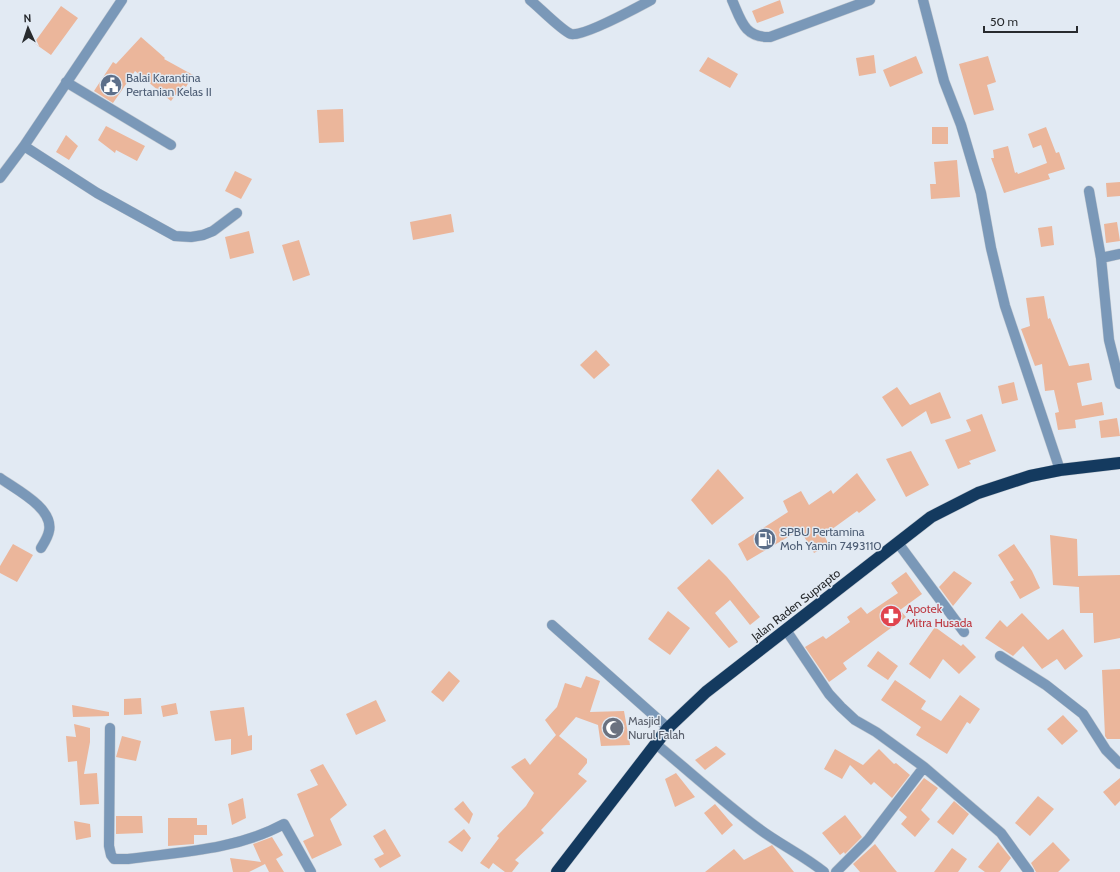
<svg xmlns="http://www.w3.org/2000/svg" width="1120" height="872" font-family="Cabin,sans-serif">
<style>
.building{fill:#ebb69b}
.lines{fill:none;stroke-linecap:round;stroke-linejoin:round}
.minor-casing{stroke:#c1c8d0;stroke-width:11}
.highway-casing{stroke:#c1c8d0;stroke-width:13}
.minor{stroke:#7a98b8;stroke-width:10}
.highway{stroke:#143a5f;stroke-width:12}
.labels{text-anchor:middle;stroke-width:3;stroke-linejoin:round;paint-order:stroke}
.service-label{font-size:12px;fill:#4e5e75;stroke:#e2eaf3;text-anchor:start}
.street-label{font-size:12px;fill:#282b2e;stroke:#e2eaf3}
.health-label{font-size:12px;fill:#be3a42;stroke:#e2eaf3;text-anchor:start}
.worship-label{font-size:12px;fill:#5b616d;stroke:#e2eaf3;text-anchor:start}
</style>
<rect width="100%" height="100%" fill="#e2eaf3"/>
<!-- building -->
<path class="building" d="M780,0l4,13 -27,10 -5,-12z
M61,6l17,12 -27,37 -17,-12z
M141,37l24,21 -1,1 29,16 -7,12 -3,-2 -12,16 -36,-30 -22,32 -19,-12 19,-29 3,2z
M874,55l2,18 -17,3 -3,-18z
M916,56l7,17 -33,14 -7,-17z
M988,56l8,26 -9,3 7,25 -20,5 -15,-51z
M708,57l30,17 -8,14 -31,-17z
M343,109l1,33 -25,1 -2,-33z
M106,126l39,20 -8,15 -21,-11 -1,3 -17,-13z
M932,127h16v17h-16z
M1046,127l10,26 3,-1 6,17 -17,5 2,5 -46,14 -13,-35h3l-1,-8 15,-4 7,27 2,-1 1,2 29,-11 -6,-18 -8,3 -5,-14z
M66,135l12,11 -9,14 -13,-8z
M957,160l3,37 -29,2 -1,-15h6l-2,-22z
M235,171l17,8 -11,20 -16,-8z
M1120,182v14l-13,1 -1,-14z
M451,214l3,18 -41,8 -3,-18z
M1117,222l3,19 -14,2 -2,-19z
M1052,226l2,19 -13,2 -3,-19z
M249,231l5,22 -24,6 -5,-22z
M299,240l11,35 -17,6 -11,-36z
M1044,296l4,23 2,-1 19,48 20,-3 3,17 -15,3 5,23 20,-4 2,13 -29,5 1,8 -18,2 -3,-17 4,-1 -5,-22 -9,1 -3,-27 -7,2 -14,-37 9,-3 -4,-28z
M596,350l14,15 -16,14 -14,-14z
M1014,382l4,18 -16,4 -4,-18z
M897,387l13,18 30,-13 11,26 -20,6 -5,-13 -24,16 -20,-30z
M982,414l14,37 -27,10 2,3 -13,5 -13,-29 26,-9 -5,-11z
M1117,418l3,18 -19,2 -2,-17z
M911,451l18,34 -23,12 -20,-38z
M718,469l26,29 -32,27 -21,-25z
M857,473l19,27 -17,13 -2,-2 -33,24 5,10 -15,8 -14,-23 -53,31 -9,-17 50,-32 -5,-11 18,-10 8,14 22,-15 2,4z
M1050,535l27,4 1,37 42,-1v63l-26,5 -1,-30h-13l-1,-26 -26,-2z
M13,544l20,11 -16,27 -17,-9v-7z
M1014,544l18,27 8,17 -20,11 -10,-17 4,-2 -16,-25z
M709,559l18,18 33,40 -10,8 -20,-25 -15,13 23,29 -9,6 -52,-60z
M954,571l18,12 -19,23 -14,-19z
M906,572l16,22 -22,16 6,7 -63,46 4,6 -18,13 -24,-35 18,-11 3,3 24,-17 -3,-5 14,-10 6,7 31,-21 -7,-10z
M668,611l22,17 -20,27 -22,-16z
M1022,613l26,27 15,-11 20,27 -18,14 -8,-11 -15,10 -19,-23 -10,10 -28,-18 15,-18 7,7z
M935,627l26,19 2,-2 13,13 -17,17 -16,-15 -13,20 -21,-15z
M878,651l20,15 -10,14 -21,-14z
M1120,669v70h-13l-2,-3 -3,-66z
M449,671l11,10 -17,21 -12,-10z
M586,676l14,5 -10,31 34,-1 6,34 -29,1 -3,-21 -22,-8 -17,19 28,23v4l-9,11 9,7 -46,49 3,3 -29,27 4,3 -7,9h-7l-12,-9 -4,6 -9,-6 19,-25 -2,-2 29,-30 8,-13 -23,-26 14,-9 5,7 26,-30 -11,-15 12,-13 8,-24 16,5z
M895,680l31,21 -5,8 20,12 19,-26 20,14 -10,15 -3,-2 -20,32 -31,-19 5,-8 -40,-27z
M141,698l1,16 -18,1v-16z
M376,700l10,21 -30,14 -10,-21z
M176,703l2,11 -15,3 -2,-11z
M72,705l37,7v4l-36,1z
M244,707l4,29 4,-1v15l-21,5v-16l-16,2 -5,-30z
M1063,715l15,16 -16,14 -15,-16z
M74,724l16,4v14l-6,32 13,-1 2,31 -19,1 -3,-44 -9,1 -2,-26 10,1z
M122,736l19,5 -5,20 -20,-4z
M716,746l10,8 -21,16 -10,-10z
M835,749l28,16 16,-16 15,15 2,-1 14,12 -18,23 -18,-16 -3,3 -21,-20 -8,14 -18,-10z
M323,764l24,41 -17,14 12,26 -30,14 -9,-18 11,-5 -17,-42 21,-9 -8,-15z
M676,773l19,24 -20,10 -10,-28z
M924,778l14,10 -17,22 9,9 -15,18 -14,-13 6,-7 -8,-7z
M1120,778v23l-5,5 -12,-14z
M1038,796l16,13 -24,27 -15,-13z
M243,798l3,20 -14,7 -4,-21z
M463,801l10,13 -4,10 -15,-15z
M954,801l15,13 -16,21 -16,-13z
M715,804l18,21 -11,10 -18,-22z
M845,815l17,22 -17,17 -1,-2 -4,3 -18,-22z
M116,816h26l1,17 -27,1z
M168,818h29v7h10v10h-13v9l-26,2z
M74,821l16,3 1,13 -15,3z
M385,829l16,27 -21,12 -6,-9 10,-5 -11,-18z
M464,829l7,9 -9,14 -14,-10z
M272,837l11,18 -7,4 8,13h-15l-4,-8 -16,8h-16l-3,-14 31,4 -8,-18z
M998,842l13,16 -11,14h-15l-7,-5z
M1053,842l17,18 -12,12h-22l-5,-9z
M875,844l17,22 5,6h-37l-7,-8z
M772,845l22,27h-89l29,-23 10,11z
M952,848l15,11 -9,13h-24z"/>
<g class="lines">
<!-- minor casing -->
<g class="minor-casing">
<path id="minor" d="M530,0c9,7 32,31 41,34 12,3 67,-27 80,-34
M732,0c9,20 12,38 38,37l100,-37
M923,0l21,81 17,44 20,68 10,55 14,58 55,164
M66,82l105,63
M24,146l73,47 78,43 16,1 12,-2 10,-4 24,-18
M0,178l24,-32 98,-146
M1089,191l12,67 8,82 11,44
M1101,258l19,-4
M0,478c15,11 54,30 49,53 -1,6 -5,12 -8,17
M898,543l66,89
M552,625l116,103
M786,630l43,64 12,13 14,13 21,12 48,35
M1000,656l46,29 37,29 23,36 14,14
M110,728l-1,118 2,9 3,4h14c53,-7 108,-9 156,-35l27,48
M656,744c34,28 67,58 102,84 21,16 45,27 66,44
M836,872l32,-32 56,-73 77,66 28,39"/>
</g>
<!-- highway casing -->
<g class="highway-casing">
<path id="highway" d="M557,872l111,-144 38,-36 225,-175 47,-24 52,-17 30,-6 60,-7"/>
</g>
<!-- minor -->
<use href="#minor" class="minor"/>
<!-- highway -->
<use href="#highway" class="highway"/>
</g>
<!-- icons -->
<defs>
<g id="civic-disc" transform="scale(1.15)"><circle r="9.5" fill="#5c6f8a" stroke="#e2eaf3"/><path d="M-.6-6.5H3V-4.5H.6V-3L4-1V1h2V6H-6V1h2V-1L-.6-3ZM-1.2 2.5V6h2.4V2.5Z" fill="#fff"/></g>
<g id="fuel-disc" transform="scale(1.15)"><circle r="9.5" fill="#5c6f8a" stroke="#e2eaf3"/><path d="M-5.5-6h7V0h2V4h1.3V-2.5L3-4.5l.8-.8L6-3V5H2.5V1h-1V6h-7ZM-4.2-4.7v3.2H.2V-4.7Z" fill="#fff"/></g>
<g id="pharmacy-disc" transform="scale(1.15)"><circle r="9.5" fill="#e0444e" stroke="#e2eaf3"/><path d="M-2-6h4v4h4v4h-4v4h-4v-4h-4v-4h4Z" fill="#fff"/></g>
<g id="mosque-disc" transform="scale(1.15)"><circle r="9.5" fill="#6b7280" stroke="#e2eaf3"/><path d="M3.5-4.9A6 6 0 1 0 3.5 4.9A5 5 0 1 1 3.5-4.9Z" fill="#fff"/></g>
</defs>
<g fill-rule="evenodd">
<use href="#civic-disc" x="111" y="85"/>
<use href="#fuel-disc" x="765" y="539"/>
<use href="#pharmacy-disc" x="891" y="616"/>
<use href="#mosque-disc" x="613" y="728"/>
</g>
<g class="labels">
<!-- service labels -->
<g class="service-label">
<text x="126" y="82">Balai Karantina<tspan x="126" dy="14">Pertanian Kelas II</tspan></text>
<text x="780" y="536">SPBU Pertamina<tspan x="780" dy="14">Moh Yamin 7493110</tspan></text>
</g>
<!-- street labels -->
<g class="street-label">
<text transform="translate(796 605) rotate(-38)" y="4">Jalan Raden Suprapto</text>
</g>
<!-- health labels -->
<g class="health-label">
<text x="906" y="613">Apotek<tspan x="906" dy="14">Mitra Husada</tspan></text>
</g>
<!-- worship labels -->
<g class="worship-label">
<text x="628" y="725">Masjid<tspan x="628" dy="14">Nurul Falah</tspan></text>
</g>
</g>
<!-- north arrow -->
<g transform="translate(28 28) rotate(357)" stroke="#e2eaf3" stroke-width="3" paint-order="stroke">
<path d="M0-3L7 15L0 10L-7 15Z" fill="#282b2e"/>
<text y="-6" font-size="11" font-weight="bold" text-anchor="middle" fill="#282b2e">N</text>
</g>
<!-- scale -->
<path d="M984 26v6h93v-6" fill="none" stroke="#282b2e" stroke-width="2"/>
<text x="990" y="26" font-size="12" fill="#282b2e" stroke="#e2eaf3" stroke-width="3" paint-order="stroke">50 m</text>
</svg>
